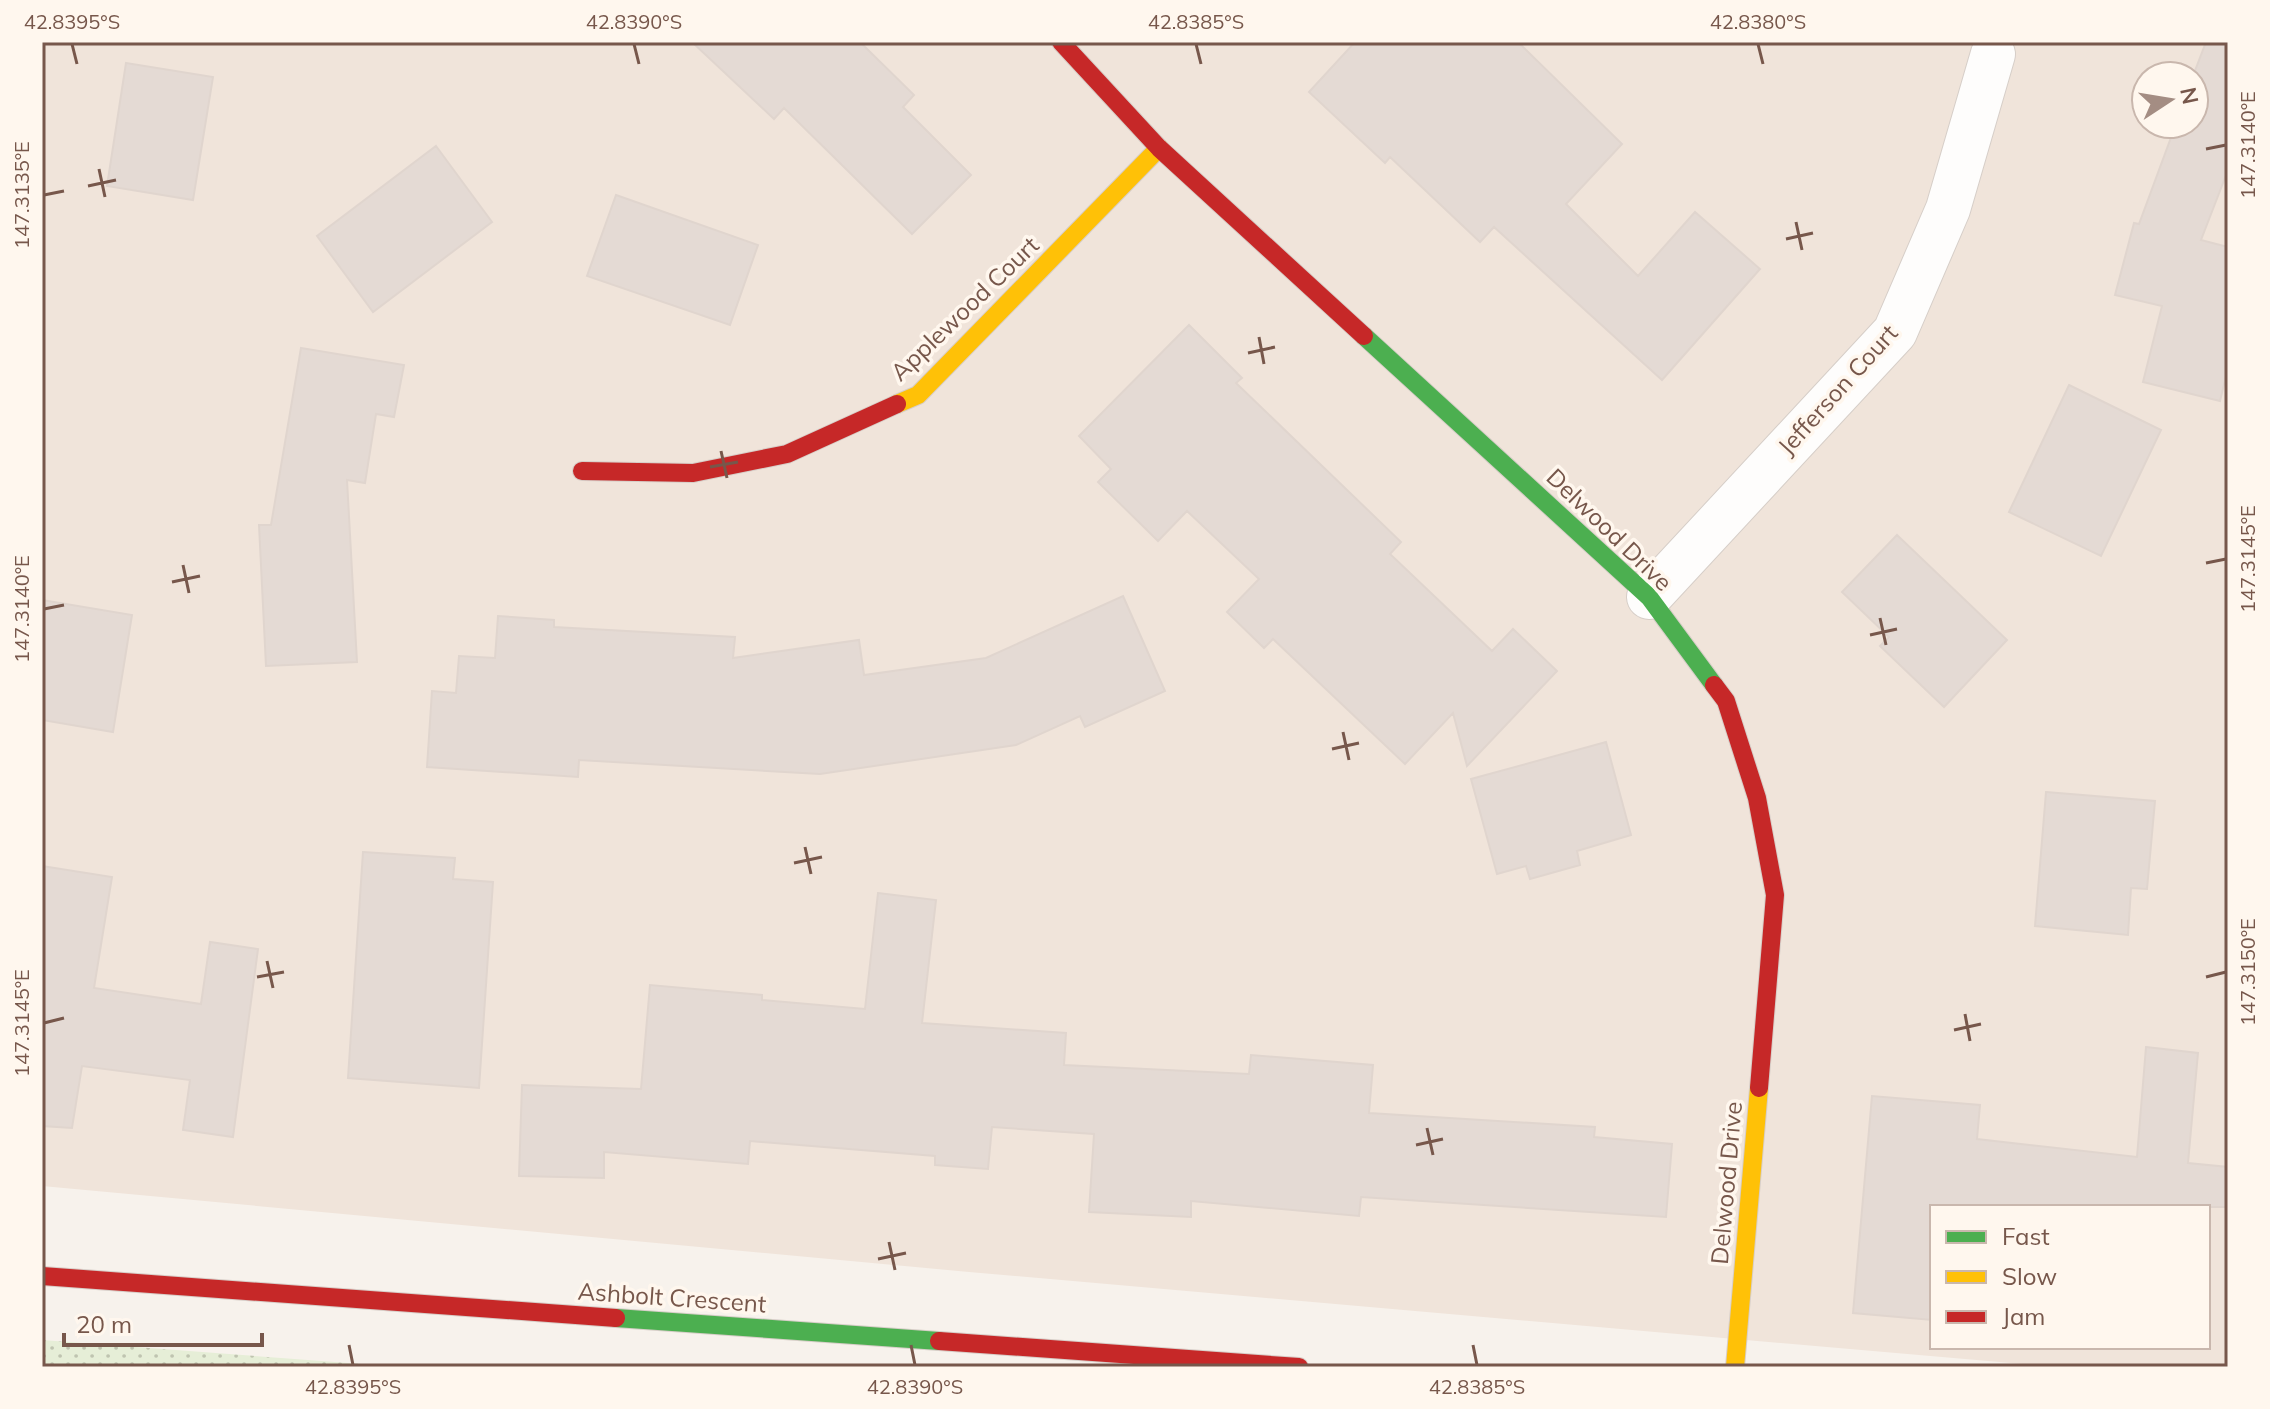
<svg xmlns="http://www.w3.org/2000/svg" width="2270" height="1409" font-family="Mulish,sans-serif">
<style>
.residential{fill:#f0e4da;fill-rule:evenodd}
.grass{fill:url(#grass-dots)}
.building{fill:#e4dad4;stroke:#e0d5ce;stroke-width:2}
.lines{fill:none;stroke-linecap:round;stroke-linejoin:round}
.street-casing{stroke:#d6cec8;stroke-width:46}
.fast-casing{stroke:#d7cec8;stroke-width:20}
.slow-casing{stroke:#d7cec8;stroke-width:20}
.jam-casing{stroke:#d7cec8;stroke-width:20}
.street{stroke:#fefdfc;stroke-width:44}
.fast{stroke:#4caf50;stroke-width:18}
.slow{stroke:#ffc107;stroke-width:18}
.jam{stroke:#c62828;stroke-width:18}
.ticks{fill:none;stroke:#77574b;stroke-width:3}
.labels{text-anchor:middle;stroke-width:7;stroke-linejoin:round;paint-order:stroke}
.street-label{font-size:24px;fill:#77574b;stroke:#fff7ee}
.neatline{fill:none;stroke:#77574b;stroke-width:3}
.ticks-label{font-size:20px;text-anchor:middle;fill:#77574b}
</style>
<defs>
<pattern id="grass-dots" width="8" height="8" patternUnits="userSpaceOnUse" patternTransform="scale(2)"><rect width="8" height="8" fill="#e6eed7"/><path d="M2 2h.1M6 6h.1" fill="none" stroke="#bfc4b0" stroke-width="1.8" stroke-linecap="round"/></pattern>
</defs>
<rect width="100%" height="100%" fill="#f7f2ec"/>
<!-- residential -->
<path class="residential" d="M42,42h2186v1325h-172l-1087,-95 -927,-86zM2146,76h48v48h-48zM1932,1207h276v140h-276z"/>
<!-- grass -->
<path class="grass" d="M42,1340l360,27h-360z"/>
<!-- building -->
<path class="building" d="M692,42h168l54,53 -11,12 68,68 -59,59 -128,-126 -10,11z
M1355,42h163l104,102 -56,60 72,72 57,-64 65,57 -98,111 -168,-153 -14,15 -90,-85 -5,6 -76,-71z
M2206,42h22v128l-27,70 27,7v121l-8,33 -77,-19 19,-76 -47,-11 19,-72 5,1 37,-100h18l-1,-48z
M126,63l87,14 -20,123 -86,-14z
M436,146l56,76 -119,90 -56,-76z
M616,195l142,50 -28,80 -143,-49z
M1189,325l53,53 -6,5 165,159 -11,12 102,97 21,-22 44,42 -90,95 -14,-53 -48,51 -132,-125 -9,9 -37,-36 32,-33 -72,-68 -29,30 -60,-59 13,-13 -32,-33z
M301,348l103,17 -10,52 -18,-3 -11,69 -18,-3 10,182 -91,4 -7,-141h12z
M2069,385l92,45 -60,126 -92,-44z
M1897,535l110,105 -63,67 -64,-61 9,-9 -47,-45z
M1123,596l42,95 -80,36 -5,-11 -64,29 -196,29 -241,-14 -1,17 -151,-10 5,-76 24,2 3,-37 36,2 3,-42 56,4v7l181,10 -2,21 126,-18 5,35 122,-17z
M42,600l90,15 -19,117 -71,-12z
M1606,742l25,93 -54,16 3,14 -50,14 -4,-13 -29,8 -26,-95z
M2046,792l109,9 -8,88 -16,-1 -3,47 -93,-9z
M363,852l92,6 -2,21 40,3 -14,206 -131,-10z
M42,866l70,11 -18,111 107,16 9,-62 48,7 -25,188 -50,-7 7,-50 -108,-14 -10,62 -30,-2z
M878,893l58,7 -14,123 144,10 -2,32 185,9 2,-19 122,10 -4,48 226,14 -1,10 78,7 -6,73 -305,-20 -2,19 -168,-15v16l-102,-5 5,-78 -102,-7 -4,42 -53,-4v-9l-185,-15 -2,23 -144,-12v26l-85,-2 3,-91 119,4 9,-104 112,10v5l103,9z
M2146,1047l52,6 -10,110 40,4v40h-296v113l-79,-7 19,-217 108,9 -3,34 160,18z"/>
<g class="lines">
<!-- street casing -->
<g class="street-casing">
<path id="street" d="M1649,597l246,-265 53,-123 45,-155"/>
</g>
<!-- fast casing -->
<g class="fast-casing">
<path id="fast" d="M1364,336l285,261 65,88
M616,1318l323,23"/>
</g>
<!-- slow casing -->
<g class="slow-casing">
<path id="slow" d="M897,404l21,-9 241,-247
M1735,1367l24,-279"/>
</g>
<!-- jam casing -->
<g class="jam-casing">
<path id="jam" d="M1061,42l98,106 205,188
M582,471l111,2 94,-19 110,-50
M1714,685l12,16 31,97 18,97 -16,193
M42,1276l574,42
M939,1341l360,26"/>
</g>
<!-- street -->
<use href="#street" class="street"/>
<!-- fast -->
<use href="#fast" class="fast"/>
<!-- slow -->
<use href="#slow" class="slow"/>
<!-- jam -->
<use href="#jam" class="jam"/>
</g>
<!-- ticks -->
<path class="ticks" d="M72,44l5,20M634,44l5,20M1196,44l5,20M1758,44l5,20M2206,149l20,-4M99,169l6,28M88,186l28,-6M44,195l20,-4M1796,222l6,28M1786,239l27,-6M1259,337l5,27M1248,353l27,-6M721,451l6,27M710,467l28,-5M2206,563l20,-4M183,565l6,28M172,582l28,-6M44,609l20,-4M1880,618l6,27M1870,635l27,-6M1343,732l6,28M1332,749l27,-6M805,847l6,27M794,863l28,-6M267,961l6,27M257,977l27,-5M2206,977l20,-5M1965,1014l5,27M44,1023l20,-5M1954,1030l27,-6M1427,1128l6,27M1416,1145l27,-6M889,1242l6,28M878,1259l28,-6M349,1345l4,20M911,1345l4,20M1473,1345l4,20"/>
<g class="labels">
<!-- street labels -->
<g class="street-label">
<text transform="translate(965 309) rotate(-44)" y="8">Applewood Court</text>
<text transform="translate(1838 390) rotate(-48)" y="8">Jefferson Court</text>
<text transform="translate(1609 530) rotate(44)" y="8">Delwood Drive</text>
<text transform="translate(1727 1183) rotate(-85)" y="8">Delwood Drive</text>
<text transform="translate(672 1298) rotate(4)" y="8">Ashbolt Crescent</text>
</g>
</g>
<!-- border -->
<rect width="2270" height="1409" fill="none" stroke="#fff7ee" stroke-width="88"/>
<!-- legend -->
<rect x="1930" y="1205" width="280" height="144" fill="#fff7ee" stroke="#c9b7ad" stroke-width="2"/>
<rect x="1946" y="1231" width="40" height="12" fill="#4caf50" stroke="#c9b7ad" stroke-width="2"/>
<text x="2002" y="1245" font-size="24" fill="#77574b">Fast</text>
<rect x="1946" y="1271" width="40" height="12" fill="#ffc107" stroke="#c9b7ad" stroke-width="2"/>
<text x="2002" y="1285" font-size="24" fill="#77574b">Slow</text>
<rect x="1946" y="1311" width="40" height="12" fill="#c62828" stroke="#c9b7ad" stroke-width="2"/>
<text x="2002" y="1325" font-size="24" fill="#77574b">Jam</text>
<!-- north arrow -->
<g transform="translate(2170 100) rotate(78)"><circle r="38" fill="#fff7ee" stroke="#c9b7ad" stroke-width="2"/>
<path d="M0-6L14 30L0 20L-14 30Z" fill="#a48d83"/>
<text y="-12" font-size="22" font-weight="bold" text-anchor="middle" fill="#77574b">N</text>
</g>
<!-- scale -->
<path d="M64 1333v12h198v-12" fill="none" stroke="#77574b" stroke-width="4"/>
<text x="76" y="1333" font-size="24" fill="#77574b" stroke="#fff7ee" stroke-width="6" paint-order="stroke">20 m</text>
<rect x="44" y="44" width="2182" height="1321" class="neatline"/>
<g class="ticks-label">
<text x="72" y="29">42.8395°S</text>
<text x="634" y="29">42.8390°S</text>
<text x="1196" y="29">42.8385°S</text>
<text x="1758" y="29">42.8380°S</text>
<text transform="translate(2248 145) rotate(-90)" y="7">147.3140°E</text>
<text transform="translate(22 195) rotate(-90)" y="7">147.3135°E</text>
<text transform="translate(2248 559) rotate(-90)" y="7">147.3145°E</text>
<text transform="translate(22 609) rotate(-90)" y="7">147.3140°E</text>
<text transform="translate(2248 972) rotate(-90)" y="7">147.3150°E</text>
<text transform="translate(22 1023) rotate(-90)" y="7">147.3145°E</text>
<text x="353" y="1394">42.8395°S</text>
<text x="915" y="1394">42.8390°S</text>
<text x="1477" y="1394">42.8385°S</text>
</g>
</svg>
